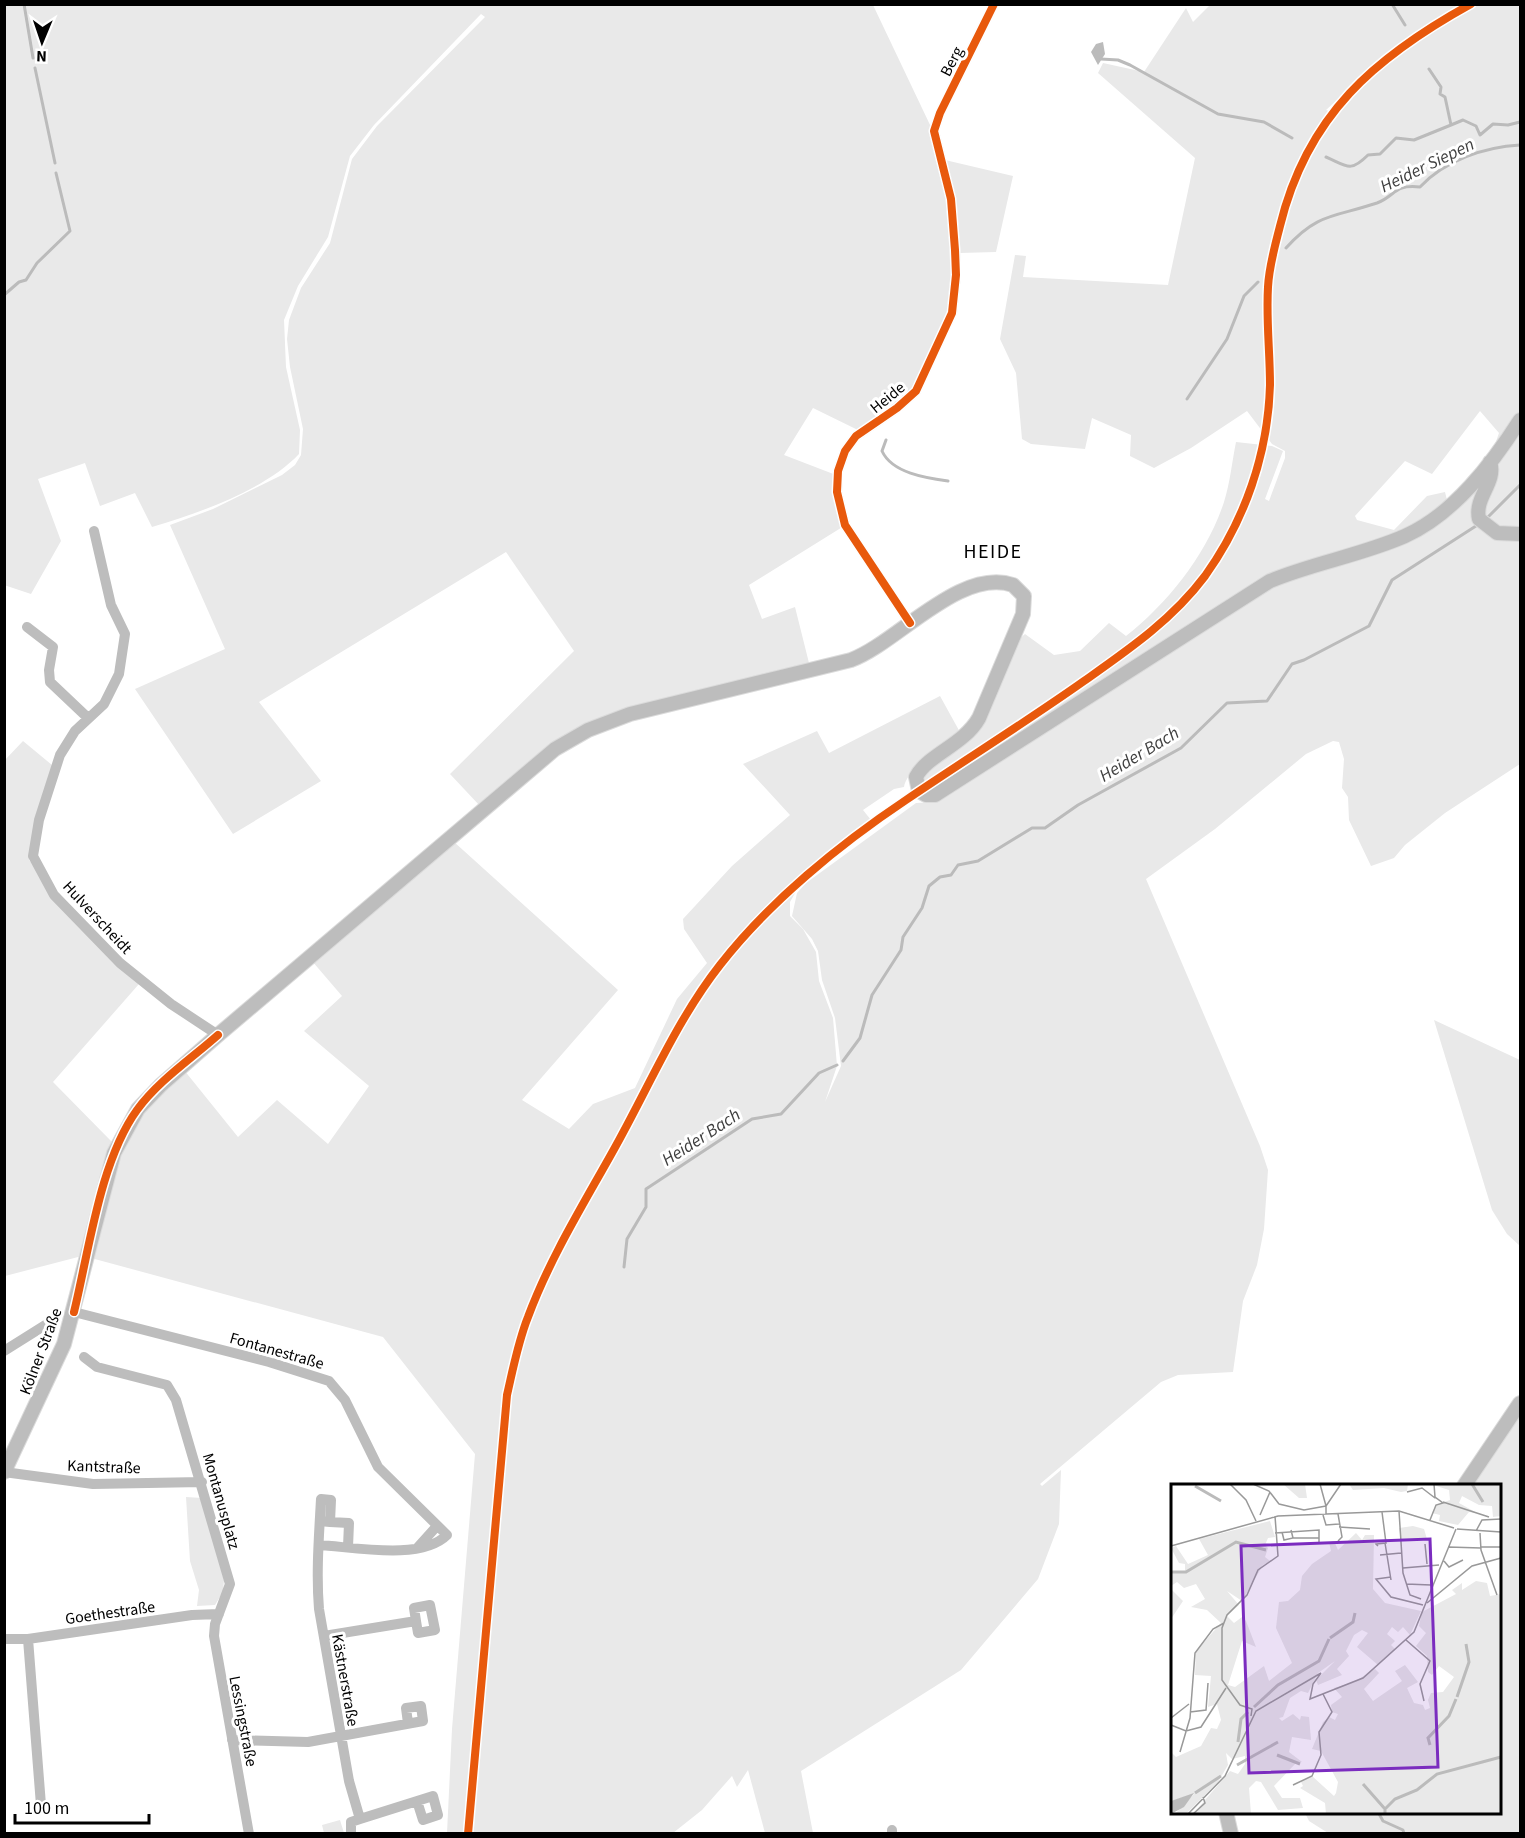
<svg xmlns="http://www.w3.org/2000/svg" width="1525" height="1838" font-family="'Source Sans 3',sans-serif">
<style>
.green{fill:#e9e9e9;fill-rule:evenodd}
.water{fill:#bbb}
.lines{fill:none;stroke-linecap:round;stroke-linejoin:round}
.stream{stroke:#bbb;stroke-width:3}
.major-casing{stroke:#dbdbdb;stroke-width:16}
.minor{stroke:#bdbdbd;stroke-width:10}
.major{stroke:#bdbdbd;stroke-width:14}
.cycleway-casing{stroke:#fff;stroke-width:11}
.cycleway{stroke:#e8590c;stroke-width:8}
.labels{text-anchor:middle;stroke-width:6;stroke-linejoin:round;paint-order:stroke}
.street-label{font-size:16px;fill:#000;stroke:#fff}
.water-label{font-size:18px;font-style:italic;fill:#3f3f3f;stroke:#fff}
.quarter-label{font-size:20px;letter-spacing:1.5px;fill:#000;stroke:#fff}
.inset-river{fill:none;stroke:#bbb;stroke-width:3}
.inset-road{fill:none;stroke:#999;stroke-width:1.5}
.view{fill:#7b2cbf;fill-opacity:0.15;stroke:#7b2cbf;stroke-width:3}
.inset-edge{fill:none;stroke:#000;stroke-width:3}
</style>
<rect width="100%" height="100%" fill="#fff"/>
<!-- green -->
<path class="green" d="M4,5h869l58,122 18,72 3,102 -37,88 -55,42 -47,-23 -29,47 52,20 8,51 -95,59 13,34 33,-12 15,60 -191,47 -139,92 -30,-32 124,-123 -68,-99 -247,150 62,79 -88,53 -98,-145 90,-40 -55,-124 43,-16 69,-34 13,-10 6,-10 2,-26 -13,-62 -3,-28 2,-19 12,-32 29,-45 22,-84 25,-33 108,-109 -4,-3 -107,111 -24,31 -22,81 -30,49 -14,34 2,47 14,63 -1,24c-34,36 -100,59 -147,73l-17,-34 -35,13 -15,-43 -47,16 23,62 -30,53 -27,-9z
M1210,5h249l1,3 -22,13 1,2 26,-13 -2,-5h57v407l-29,44 8,-23 -19,-22 -48,63 -27,-13 -50,55 2,4 37,10 33,-34 18,-4 3,12 42,-42 -10,59 40,13v230l-75,49 -40,32 -11,13 -23,8 -22,-46 -1,-23 -6,-9 2,-29 -5,-17 -6,-1 -27,13 -91,75 -69,50 114,267 8,24 -4,59 -7,36 -14,36 -10,71 -55,3 -17,7 -121,102 2,2 19,-16 -2,54 -21,55 -77,91 -160,101 12,62h-48l-17,-63 -11,17 -5,-11 -30,34 -29,23h-226l5,-104 23,-275 -92,-117 -292,-79 28,-103 24,-43 41,-42 54,67 39,-37 51,44 41,-58 -65,-55 38,-35 -30,-35 141,-120 165,149 -96,110 47,29 24,-25 42,-16 42,-89 30,-36 -23,-34 -1,-10 49,-53 58,-51 -47,-51 74,-33 12,22 111,-57 21,38c-15,12 -55,35 -57,53l-10,2 -31,21 8,10c-56,43 -105,91 -153,143l3,3 78,-80 -9,16v14l13,13 13,23 3,29 14,37 4,48 -12,36 16,-36 -6,-48 -13,-38 -4,-29 -6,-12 -20,-23 5,-23 9,-10 110,-80 19,-1 24,-17 -33,3 -4,-6 6,-11 35,-28 53,-101 9,-8 29,21 26,-4 29,-28 17,13c42,-33 81,-82 98,-134 6,-19 8,-40 12,-60l36,4 11,5 -18,48 4,2 16,-43v-7l-13,-7 -25,-33 -56,37 -37,20 -24,-12 1,-21 -39,-17 -7,31 -54,-5 -9,-5 -6,-66 -16,-34 15,-84 11,1 -3,21 145,8 27,-127 -97,-85 5,-10 41,9 42,-64 7,14zM1381,60v5l-46,48 -9,-3z
M945,160l68,16 -17,76 -36,1z
M1520,429v104h-15l-25,-19 16,-45z
M23,741l29,24 -23,95 110,124 -86,98 59,60 -30,114 -77,20 -1,-515z
M1434,1020l86,40v186l-13,-12 -15,-24z
M1520,1407v426h-192l-19,-12 -4,-8 195,-1v-326l-33,-1z
M186,1497l16,1 22,82 -1,12 -8,13 -18,1 2,-16 -9,-29z
M340,1820l4,13h-20l-2,-8z"/>
<!-- water -->
<path class="water" d="M1103,42l2,12 -7,11 -7,-13 5,-8z"/>
<g class="lines">
<!-- stream -->
<path class="stream" d="M24,4l9,54
M1392,4l13,21
M1101,59l17,1 12,5 88,49 46,8 28,16
M35,68l20,95
M1429,69l12,18 -1,7 5,3 6,28 12,-5 13,6 4,9 13,-11 15,1 12,-3
M1326,157c21,9 24,16 42,-2l12,-1 16,-16 18,2 37,-15
M1286,248c32,-36 50,-31 91,-45 19,-7 16,-19 43,-16 25,-27 65,-40 100,-42
M4,295l15,-13 7,-2 11,-17 33,-32 -14,-58
M1187,399l40,-60 17,-43 14,-14
M886,440l-4,11c10,22 44,27 66,30
M1487,518l33,-33
M843,1061l17,-23 12,-43 29,-45 2,-13 19,-29 7,-22 11,-9 11,-2 7,-10 20,-4 54,-33h13l33,-23 103,-57 46,-45 40,-2 25,-37 12,-4 65,-34 23,-46 87,-56
M624,1267l3,-28 19,-32v-18l106,-70 29,-5 38,-41 18,-8
M1378,1812l5,9 20,9 1,4"/>
<!-- major casing -->
<g class="major-casing">
<path id="major" d="M1490,462c7,20 -16,35 -11,57l18,14 23,1
M4,1472l60,-128 50,-191 24,-44 23,-24 57,-50 337,-286 33,-19 42,-16 221,-54c46,-17 109,-93 162,-75l11,11 -1,18 -44,104c-15,27 -52,37 -63,59l3,14 7,4h9l335,-214c43,-18 92,-26 135,-45 49,-22 87,-72 115,-116
M1464,1486l56,-83
M1226,1812l5,22"/>
</g>
<!-- minor -->
<path class="minor" d="M94,531l17,74 14,29 -6,40 -15,30 -29,27 -15,24 -21,65 -6,36 21,39 66,68 51,41 47,31
M910,623l-65,-98 -8,-33 1,-21 7,-20 11,-15 41,-28 19,-17 36,-78 4,-38 -1,-25 -4,-51 -17,-68 6,-18 54,-109
M27,627l26,20 -4,23 1,12 38,36
M74,1312l195,50 60,19 16,19 33,67 69,68c-26,26 -93,12 -128,10
M4,1351l43,-27
M84,1357l13,10 70,18 9,15 54,184 -15,40 -1,12 35,198
M4,1472l89,12 109,-2
M320,1521l10,1 1,-22 -10,-1c-2,37 -5,74 -2,110l30,172 11,38
M330,1522l19,1 -1,24
M418,1547l19,-21
M324,1636l92,-15 2,12 17,-3 -5,-25 -16,3 2,13
M4,1639h24l164,-24 27,-1
M28,1639l13,166
M232,1740l76,2 115,-21 -2,-15 -15,2 2,15
M351,1834v-12l9,-3 73,-23 5,19 -15,5 -6,-19
M892,1834v-4"/>
<!-- major -->
<use href="#major" class="major"/>
<!-- cycleway casing -->
<g class="cycleway-casing">
<path id="cycleway" d="M910,623l-65,-98 -8,-33 1,-21 7,-20 11,-15 41,-28 19,-17 36,-78 4,-38 -1,-25 -4,-51 -17,-68 6,-18 54,-109
M74,1312c15,-61 26,-151 63,-202 21,-29 54,-51 81,-75
M468,1834l39,-439c6,-26 11,-53 21,-78 22,-59 55,-112 85,-166 35,-62 63,-130 107,-186 49,-63 120,-121 186,-165 59,-40 120,-78 178,-119 44,-31 88,-61 121,-105 40,-56 63,-122 65,-191 0,-33 -4,-65 -2,-98 1,-21 7,-41 12,-61 27,-111 95,-169 191,-222"/>
</g>
<!-- cycleway -->
<use href="#cycleway" class="cycleway"/>
</g>
<g class="labels">
<!-- street labels -->
<g class="street-label">
<text transform="translate(951 61) rotate(-63)" y="6">Berg</text>
<text transform="translate(887 397) rotate(-39)" y="6">Heide</text>
<text transform="translate(98 917) rotate(47)" y="6">Hulverscheidt</text>
<text transform="translate(277 1350) rotate(16)" y="6">Fontanestraße</text>
<text transform="translate(40 1351) rotate(-69)" y="6">Kölner Straße</text>
<text transform="translate(104 1466) rotate(2)" y="6">Kantstraße</text>
<text transform="translate(222 1501) rotate(74)" y="6">Montanusplatz</text>
<text transform="translate(110 1612) rotate(-8)" y="6">Goethestraße</text>
<text transform="translate(346 1680) rotate(80)" y="6">Kästnerstraße</text>
<text transform="translate(244 1721) rotate(79)" y="6">Lessingstraße</text>
</g>
<!-- water labels -->
<g class="water-label">
<text transform="translate(1427 165) rotate(-26)" y="6">Heider Siepen</text>
<text transform="translate(1139 754) rotate(-31)" y="6">Heider Bach</text>
<text transform="translate(701 1137) rotate(-33)" y="6">Heider Bach</text>
</g>
<!-- quarter labels -->
<g class="quarter-label">
<text x="993" y="558">HEIDE</text>
</g>
</g>
<!-- overview -->
<g transform="translate(1171 1484)">
<rect width="330" height="330" fill="#fff"/>
<path d="M112,0h22l2,14h-8zM178,0h59l-1,7 -6,1 -17,-4 -31,2zM259,0h71v32l-8,1 -1,-11 -13,-1 -17,-9 -3,7 18,10 -8,-1 -11,13 -19,-4 1,-6 -8,-2 4,-8 14,-5 -1,-10zM99,37l5,16 -7,1 -3,7 3,3 -3,9 5,4 -7,4 -21,36 -15,-10 12,14 -12,11 7,7 8,-6 4,4 10,26 -14,-6 -14,44 7,2 29,-21 5,15 23,-18 -16,-35 3,-26 9,-1 12,-11 2,-14 10,-12 19,-13 -2,-9 5,-1 4,9 18,-17 6,7 3,-5h9l-1,54 12,14 36,8 -11,24 -7,-8 -5,5 -6,-5 -5,7 8,7 -4,4 4,4 -17,16 -21,-18 11,-14 -6,-3 -8,5 -8,16 3,5 -12,13 5,6 -24,10 -2,-5 19,-19 -17,12 -10,20 -7,-2 -11,7 -7,19 -4,1 3,3 11,-7 7,6 1,-4 8,1 2,23 -19,-3 -3,15 13,10 -6,1 -22,23 8,12h18l3,10 -25,2 -17,-28 -5,-1 -7,7 2,26h-58l37,-43 8,3 7,-10v-8l-13,3 -6,-6 2,12 -10,17 -32,32h-11l19,-20 -23,7v-49l5,5 25,-11 10,-18 6,1 4,-9 -4,-16 -9,3 3,-31 -16,-1 1,-24 25,-28 -14,-13 -16,-3 14,-8 -9,-15 -12,4 -7,-6 -6,4v-14l14,-1v-7l-6,-1 -8,-15 5,-2 12,18 20,-9 -9,-16zM242,42l11,3 3,10 -26,1 -2,-12zM305,97l11,2 3,13 11,-2v220h-175l-1,-11 -25,-15 3,-2 -2,-4 11,-6 22,20 2,-3 2,-11 -17,-31 -9,-2 11,-27 6,-5 6,3 3,-6 -6,-2 -1,-7 11,-8 -8,-9 20,-6 21,-13 4,4 -15,16 9,12 29,-20 -7,-10 10,-6 13,17 -11,6 7,15 9,2 2,5 5,-2 -2,-8 3,-7 12,-1 11,-15 -15,-11 -7,9 -4,-3 -1,-16 -11,-10 10,-13 -7,-7 3,-14 34,-18 -4,-4 10,-7v7zM0,105l12,12 -12,18z" fill="#e9e9e9"/>
<path d="M23,309l-10,14 -13,7v-13z" fill="#bbb"/>
<path class="inset-river" d="M301,0l11,18M24,2l26,15M0,88h15l50,-30 30,8M159,154l23,-16 2,-9M286,213l12,-35 -3,-18M83,223l24,-22 41,-24 10,-22M67,258l3,-23 7,-7M259,261l-2,-7 21,-22 7,-17M106,271l23,9M66,281l41,-23M192,300l22,25M24,309l26,-17M214,330v-5l10,-10 22,-9 20,-16 64,-17"/>
<path class="inset-road" d="M59,0l16,16 10,21M82,0l16,7 10,13M149,0l6,22M236,8l15,-4 13,10M272,18l46,15M108,20l25,6 22,-4M228,27l4,62 7,22 11,4M155,30v-8l15,-22M167,30l4,23 -4,4M89,31l10,-23M152,31l3,10 13,-1M259,36l6,-15 7,-2 -8,-6 -1,-13M168,43l31,2M286,45l44,3M305,47l6,-11 19,-1M111,48l2,8 9,-2 -2,-8M104,49l44,-3v14M309,49l1,17 16,45M122,54h26M214,59l6,37M254,60l2,20M0,62l107,-30 121,-5 55,17M207,62l-2,-2 10,-1 -4,-31M277,63l33,1M310,63h20M209,71l21,-2M273,77l5,6 14,-7M232,84l36,-3M220,93l-15,2 15,18 32,8M235,100l25,1M256,119l45,-37 29,-8M235,156l24,21 -10,23 4,17M150,189l-8,11 -3,15 53,-21 51,-46 42,-103M19,228l16,-2 2,-27M80,232l1,-7 -12,-4 -18,-25v-52l5,-13 20,-20 11,-25 20,-14 -3,-40M0,234l18,-14M0,241l15,6 15,-4 25,-39M9,268l10,-34 5,-65 18,-24 11,-6M122,301l19,-9 9,-21 -2,-23 13,-20 -9,-18M17,330l37,-38 31,-65 65,-38M22,330l12,-11 -2,-6"/>
<path class="view" d="M259,55l8,228 -189,6 -8,-227z"/>
<rect width="330" height="330" class="inset-edge"/>
</g>
<!-- border -->
<rect width="1525" height="1838" fill="none" stroke="#000000" stroke-width="12"/>
<!-- north arrow -->
<g transform="translate(42 42) rotate(182)" stroke="#ffffff" stroke-width="4.5" paint-order="stroke">
<path d="M0-4.5L10 22L0 15L-10 22Z" fill="#000000"/>
<text y="-9" font-size="16" font-weight="bold" text-anchor="middle" fill="#000000">N</text>
</g>
<!-- scale -->
<path d="M15 1814v9h134v-9" fill="none" stroke="#000000" stroke-width="3"/>
<text x="24" y="1814" font-size="18" fill="#000000" stroke="#ffffff" stroke-width="4.5" paint-order="stroke">100 m</text>
</svg>
